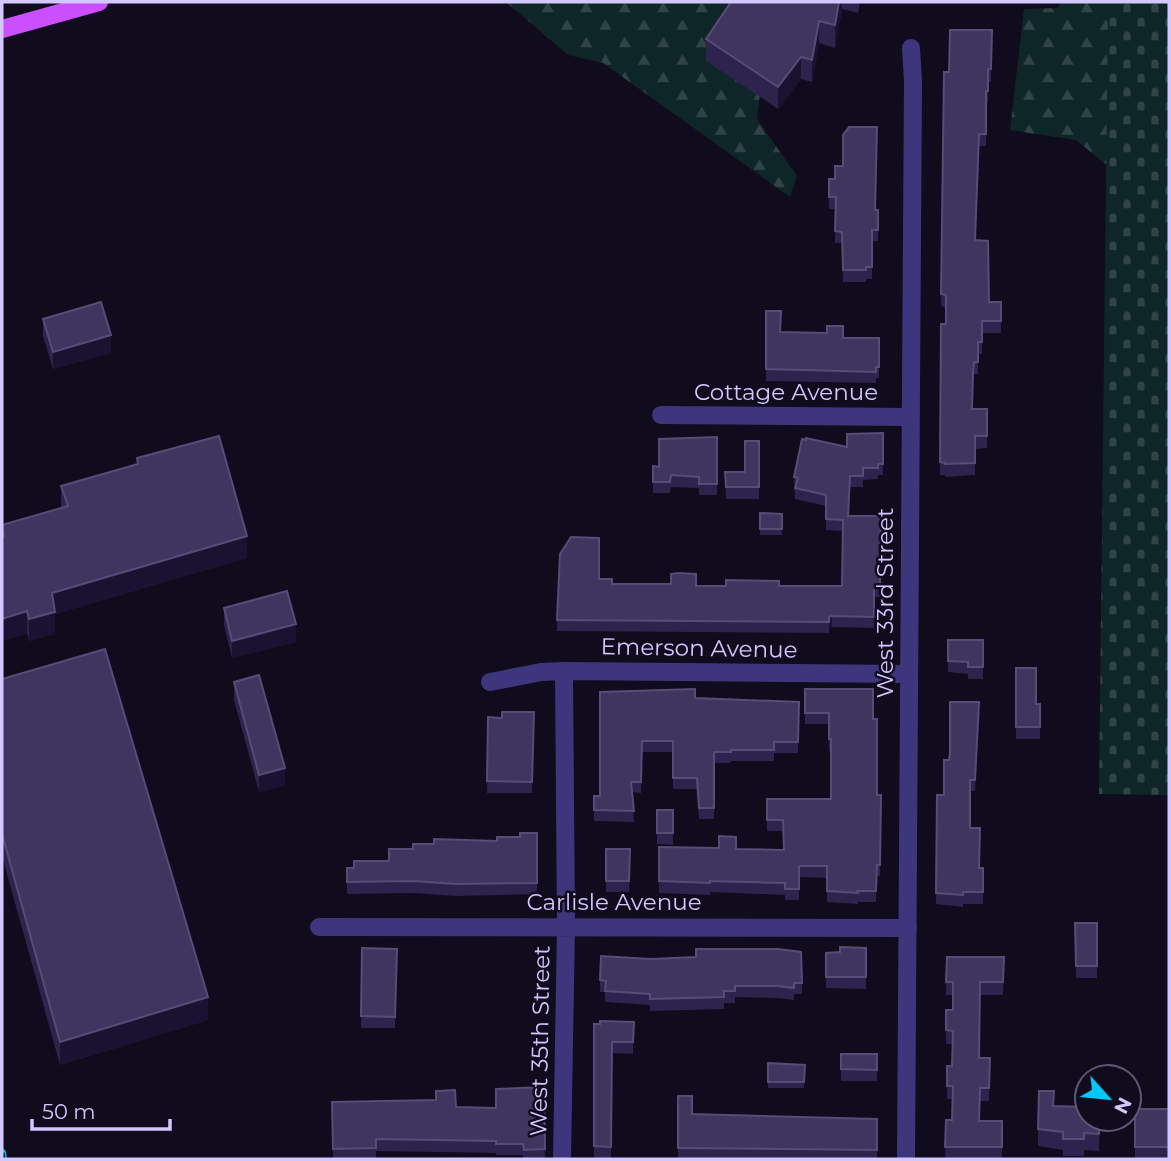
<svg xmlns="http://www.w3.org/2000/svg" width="1171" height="1161" font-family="Montserrat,sans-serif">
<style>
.forest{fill:url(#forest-firs)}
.cemetery{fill:url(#cemetery-stones)}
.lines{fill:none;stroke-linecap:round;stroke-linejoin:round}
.minor{stroke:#3e367d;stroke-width:18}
.major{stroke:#cb4fff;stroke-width:18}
.rail-casing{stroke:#00c7f3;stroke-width:8}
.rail{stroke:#100b1d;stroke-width:5;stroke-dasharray:16;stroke-linecap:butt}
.wall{fill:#2e234c}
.shaded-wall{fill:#1b1231}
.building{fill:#40355f;stroke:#574c78;stroke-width:2}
.labels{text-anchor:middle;stroke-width:5;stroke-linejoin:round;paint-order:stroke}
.street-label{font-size:23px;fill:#d2c8ff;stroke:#100b1d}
</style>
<defs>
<pattern id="forest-firs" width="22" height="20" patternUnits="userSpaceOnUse" patternTransform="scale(1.75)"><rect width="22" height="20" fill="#0e2627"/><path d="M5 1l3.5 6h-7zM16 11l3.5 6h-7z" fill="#304447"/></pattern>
<pattern id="cemetery-stones" width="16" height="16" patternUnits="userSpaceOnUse" patternTransform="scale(1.75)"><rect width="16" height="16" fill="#0e2627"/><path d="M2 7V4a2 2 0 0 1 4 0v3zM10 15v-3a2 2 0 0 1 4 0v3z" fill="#304447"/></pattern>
</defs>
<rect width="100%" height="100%" fill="#100b1d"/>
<!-- forest -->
<path class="forest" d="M506,2h265l-14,117 40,57 -7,21 -187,-134 -35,-8z
M1061,2h108l-44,178 -49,-40 -66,-10 14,-121 34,-1z"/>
<!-- cemetery -->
<path class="cemetery" d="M1108,2h61v793l-70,-1z"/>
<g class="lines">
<!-- minor -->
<path class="minor" d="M661,415l249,2
M490,682l51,-10 23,-1 344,3
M319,927l589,1
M562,1159l4,-233 -2,-255
M906,1159l7,-1078 -2,-33"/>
<!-- major -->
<path class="major" d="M2,29l97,-27"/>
<!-- rail casing -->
<g class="rail-casing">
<path id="rail" d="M2,1153l1,6"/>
</g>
<!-- rail -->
<use href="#rail" class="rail"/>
</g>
<!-- wall -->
<path class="wall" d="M731,2h129l-2,11 -16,-4 -7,39 -16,-5 -7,39 -11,-3 -23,30 -72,-48v-22z
M992,30l-1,52h-3v21h-2v43h-7l-4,94 14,62h12v31h-19v21h-4v20h-4l-1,12v23h14v39l-12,1v26l-30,2v-2h-5l1,-151h5v-16l-5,-2 3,-234h5z
M829,179l46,31h3v31h-6v38h-6v3h-23l-1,-39h-7v-34h-6z
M766,311l15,21 62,6h36v40h-3v5l-110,-2z
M43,319l68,34 -58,16 -10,-33z
M883,433v42h-5v4l-15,1v7h-13l-1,29h32l-1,81h-6v31l-42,-1 -3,1v5l-272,-2v-11l42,-41 13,5 84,2h146v-55l-16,-1v-24l-31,-7 -1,-22 53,-30z
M717,437v58h-18v-7l-28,-1 -1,6h-17v-27l6,1z
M759,441v58h-33l-1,-27h20z
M137,458l110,100 -192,56v20l-26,7 -2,-8 -25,8v-116l59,-17v-22l76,-22z
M760,513l22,1v21h-22z
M224,608l72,34 -64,16 -8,-33z
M948,640h35v39h-15v-5l-20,-2z
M1016,668l20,36h4v35h-24z
M2,679l206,341 -148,45 -58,-209z
M234,682l51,103 -26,7 -25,-92z
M805,689l68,30 4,76h4l-1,81h-3l-1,26h-18v2l-31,-2v-24l-28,-1v23h-14v-5l-75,-3v3l-51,-2v-46l124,3v-19h-16v-32h64v-48h-2v-27h-24z
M600,692l95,6 104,4 -1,51h-24v8h-43v2h-17v56h-15l-2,-30h-24v-37h-31l-1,41 -9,-1 2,30 -40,-1v-25h6z
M534,712l-2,81h-45l1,-76 14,1z
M979,714l-4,77h-5v37l9,40h4v36h-20v3l-27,-3 1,-109h7l5,-35z
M657,810h16v35l-16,-1z
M537,833v61l-81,2 -43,-3 -66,1v-26h7l35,-7 24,-12 21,-5 63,-3z
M606,849h24l-1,43h-23z
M1075,923h22v55h-21z
M362,948l35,1 -2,79h-34z
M866,948v41l-40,-1v-35l14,-1z
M947,957h57l-1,38h-23l-1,63h11l-1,43h-9l-1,20h23v38h-57l1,-39h6v-21h-5v-33h5l1,-22h-7v-34h7v-15h-7z
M600,980l202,3v11h-8v6l-16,-2 -43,-1v6h-11v6l-74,2v-6l-45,-3v-10h-5z
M634,1022l-1,32 -21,-1 -1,105h-17v-134z
M841,1054h36v27h-36z
M768,1063l37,2 -1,23h-36z
M544,1087l1,72h-22v-4h-27v-2l-120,-2v8h-43l-1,-57 104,-2 20,7 40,1z
M678,1096l14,18 185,5v40h-199z
M1054,1106l46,13 -1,32 -15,-1v6h-21v-6l-25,-4v-17z
M1135,1109h34v49l-34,1z"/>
<!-- shaded-wall -->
<path class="shaded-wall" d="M839,2h3v7l-7,39v-23z
M819,21v22l-7,39v-22z
M801,57v22l-23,30v-22z
M111,335v18l-58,16v-17z
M247,536v22l-192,56v20l-26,7v-22l23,-26z
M27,611v22l-25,8v-22z
M832,616v11l-3,1v-11z
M296,624v18l-64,16v-17z
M285,768v17l-26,7v-17z
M208,997v23l-148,45v-23z"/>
<!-- building -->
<path class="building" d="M731,2h108l-4,23 -16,-4 -7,39 -11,-3 -23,30 -72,-48z
M950,30h42l-1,39h-3v22h-2v43h-7l-4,106 13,1 1,61h12v19h-19v21h-4v20h-4l-1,11 -1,36h15v27h-12v27l-30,1v-1l-5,-1 1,-138h5v-29l-5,-1 3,-222h5z
M849,127h28l-2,83h3v20h-6v37h-6v3h-23l-1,-38 -7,-1 1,-34h-7v-18h6v-13h8v-31z
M101,302l10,33 -58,17 -10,-33z
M766,311h15l-1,21 47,1v-7h16v12h36v29h-3v5l-110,-3z
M883,433v31h-5v4h-15v8h-13l-2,40h33l-1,70h-6v31l-42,-1 -3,1v5l-272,-2 3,-66 11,-17 28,1v41h13v5h59v-10l7,-1 18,1v12h30v-6l53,1v5h63l1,-66 -17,-1v-24l-31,-7 3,-10 -4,-1 8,-38 4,1v-2l41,9v-13z
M219,436l28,100 -195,57 3,19 -26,7 -2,-8 -25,8v-82l2,-1 -2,-11 66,-19 -7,-20 77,-22 -1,-6z
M717,437v47h-18v-7l-28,-2 -1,7h-17v-16l6,1v-28z
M745,441h14v46h-33l-1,-15h20z
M760,513l22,1v15h-22z
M287,591l9,33 -64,17 -8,-33z
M948,640h35v27h-15v-5l-20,-1z
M105,649l103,348 -148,45 -58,-208v-155z
M1016,668h20v36h4v23h-24z
M259,675l26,93 -26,7 -25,-93z
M695,689v9l104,4 -1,40h-24v8h-43v2h-17v56h-15l-2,-30h-24v-37h-31l-1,41h-10l3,29 -40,-1v-14h6v-104z
M805,689h68v30h4v76h4l-1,70h-3l-1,26h-19l1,2 -31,-2v-25h-28v23h-14v-6l-75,-2v2l-51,-2v-34l60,1v-12l17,1v12l48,1 -1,-30h-16v-21h64v-60h-2v-26h-24z
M950,702h29l-4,78h-5v48h10l-1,40h4v24h-20v3l-27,-2 1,-98h7v-35h5l1,-7z
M502,712h32l-2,70 -45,-1 1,-64 14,1z
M657,810h16v23h-16z
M520,833h17v50l-81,1 -43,-3 -66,1v-14h7v-7h35v-12h24v-5h21v-5l63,2v-4h23z
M606,849h24l-1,32h-23z
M1075,923h22v43h-21z
M840,947l26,1v29h-40v-24l14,-1z
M362,948l35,1 -2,68 -34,-1z
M696,949h82l23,3 1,31h-8v5l-16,-2h-43v5h-11v6l-74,2v-5l-45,-3 1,-10 -6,-1 1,-24 50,3 45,-2z
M947,957h57l-1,25h-23l-1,76h11l-1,30h-9l-1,33h23v26h-57l1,-27h6l1,-34h-6v-20h5l1,-35 -7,-1v-20h7v-28h-7z
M600,1021l34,1 -1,20h-21l-1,105 -17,-1v-122h6z
M841,1054h36v16l-36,-1z
M768,1063l37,2 -1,17h-36z
M544,1087l1,62 -21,1 -1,-6h-27v-3l-120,-2v9l-43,1 -1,-47 104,-2v-9l19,-1 1,17 40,1v-19z
M1039,1091h15l-1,15 34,1v12h13l-1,15 -15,-1v6h-21v-7l-25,-3z
M678,1096h14v18l185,5v31l-199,-2z
M1135,1109h34v38h-34z"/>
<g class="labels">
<!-- street labels -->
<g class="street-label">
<text x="786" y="400">Cottage Avenue</text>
<text transform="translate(885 603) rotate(-90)" y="8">West 33rd Street</text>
<text transform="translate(699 648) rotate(1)" y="8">Emerson Avenue</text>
<text x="614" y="910">Carlisle Avenue</text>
<text transform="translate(540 1041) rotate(-89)" y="8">West 35th Street</text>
</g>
</g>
<!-- border -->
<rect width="1171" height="1161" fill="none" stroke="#d2c8ff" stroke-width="7"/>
<!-- north arrow -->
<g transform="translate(1108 1098) rotate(117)"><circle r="33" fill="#100b1d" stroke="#5e5777" stroke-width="2"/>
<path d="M0-5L12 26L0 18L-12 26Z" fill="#00c7f3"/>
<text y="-10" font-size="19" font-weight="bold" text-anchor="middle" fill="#d2c8ff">N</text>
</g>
<!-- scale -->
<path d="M32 1119v10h138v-10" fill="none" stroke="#d2c8ff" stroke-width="3.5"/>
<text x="42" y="1119" font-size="21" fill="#d2c8ff" stroke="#100b1d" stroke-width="5" paint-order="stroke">50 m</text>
</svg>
